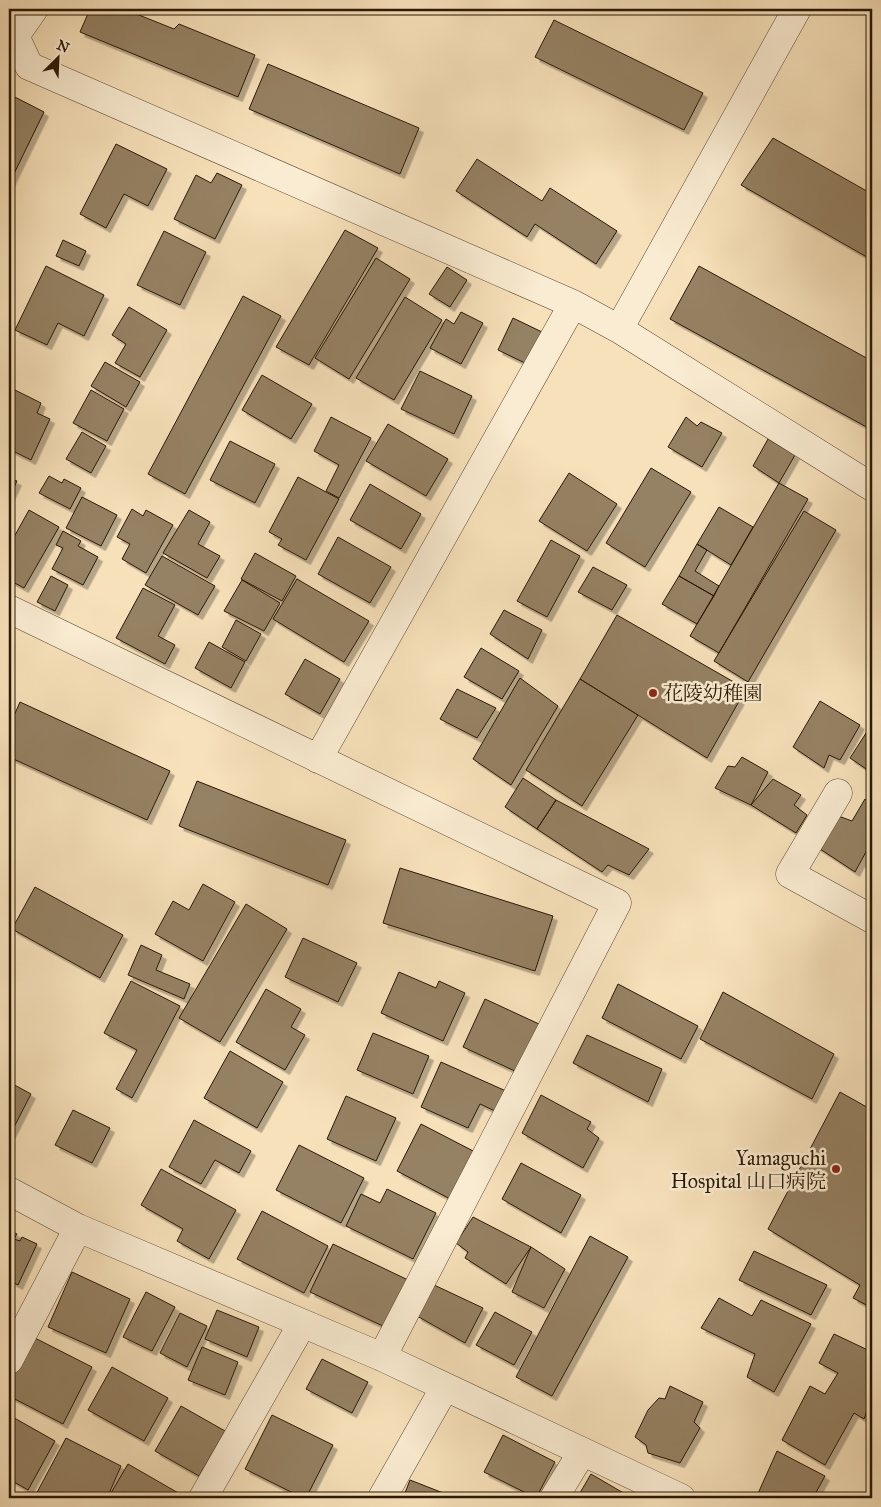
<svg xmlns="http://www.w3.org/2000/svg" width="881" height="1507" font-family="'IM FELL Great Primer','Noto Serif JP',serif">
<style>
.building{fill:#958163;stroke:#2a1904;filter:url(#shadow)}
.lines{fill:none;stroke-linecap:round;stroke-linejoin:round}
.minor-casing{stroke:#5d4b32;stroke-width:29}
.minor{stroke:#faecd2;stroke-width:28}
.poi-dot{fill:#8f2418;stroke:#faecd2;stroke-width:2}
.labels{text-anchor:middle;stroke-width:5;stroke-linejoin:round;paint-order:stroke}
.poi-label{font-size:20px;fill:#2a1904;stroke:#faecd2;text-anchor:start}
</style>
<defs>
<filter id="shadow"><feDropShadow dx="4.5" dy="4.5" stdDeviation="0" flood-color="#0004"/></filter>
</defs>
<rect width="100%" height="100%" fill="#f7e1ba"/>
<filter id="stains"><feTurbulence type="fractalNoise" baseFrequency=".004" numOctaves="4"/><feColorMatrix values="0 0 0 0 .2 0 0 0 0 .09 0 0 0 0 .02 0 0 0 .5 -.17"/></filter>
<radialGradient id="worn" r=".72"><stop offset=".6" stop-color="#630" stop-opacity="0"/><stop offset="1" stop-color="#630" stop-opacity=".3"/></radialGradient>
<!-- building -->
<path class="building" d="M90,9h34l50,20 5,-5 76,31 -17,42 -158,-65z
M554,20l149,73 -19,37 -149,-73z
M268,64l151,64 -19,46 -151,-65z
M9,94l35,18 -35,72z
M773,138l99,56v66l-131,-75z
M116,144l51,25 -19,37 -24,-12 -18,34 -26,-14z
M477,159l65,42 8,-13 67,43 -21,33 -61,-40 -8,13 -71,-46z
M217,173l25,12 -27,54 -41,-20 22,-44 15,8z
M345,230l33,18 -69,117 -33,-18z
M164,231l42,21 -26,53 -43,-20z
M63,240l23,11 -7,15 -23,-10z
M376,258l34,21 -61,100 -34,-21z
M46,266l58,29 -20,41 -26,-13 -11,22 -32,-15z
M699,266l173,95v69l-202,-111z
M447,267l20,13 -17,27 -21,-13z
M243,296l38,20 -96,178 -37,-20z
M405,297l37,23 -48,80 -38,-22z
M129,307l38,23 -27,47 -25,-14 11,-19 -14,-9z
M461,312l22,11 -22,41 -31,-16 16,-29 8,5z
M513,318l29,14 -15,32 -29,-14z
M105,362l35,20 -14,25 -35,-21z
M420,371l52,25 -18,38 -53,-25z
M262,375l50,29 -21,35 -49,-29z
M9,387l32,16 -4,10 13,6 -19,41 -22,-11z
M91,390l33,19 -17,32 -34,-18z
M331,417l40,21 -32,60 -13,-7 13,-26 -25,-14z
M686,417l11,9 4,-4 21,11 -20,34 -34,-20z
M388,424l60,35 -22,37 -60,-35z
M82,432l24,14 -15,27 -25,-14z
M768,439l27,16 -16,28 -26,-17z
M230,441l45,23 -20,39 -45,-23z
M651,468l40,24 -46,75 -39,-24z
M569,473l48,31 -30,47 -48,-30z
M49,476l13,7 2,-4 17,9 -11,21 -31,-16z
M298,477l41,22 -33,61 -28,-15 4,-6 -13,-7z
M9,478l8,3 -8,17z
M779,483l29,16 -89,154 -29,-17z
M370,484l51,30 -20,35 -51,-29z
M82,497l35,18 -16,31 -35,-18z
M719,507l34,20 -22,38 -34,-21z
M132,509l11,7 3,-6 27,15 -27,48 -24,-14 8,-15 -13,-7z
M29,510l30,17 -35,61 -15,-8v-34z
M189,510l21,12 -12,22 22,12 -13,22 -44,-25z
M804,511l32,19 -88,152 -34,-21z
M63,531l18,10 -3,5 20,11 -15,28 -31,-16 11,-21 -7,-3z
M338,537l53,30 -21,36 -52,-29z
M551,540l29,16 -33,61 -30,-16z
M697,544l10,6 -12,21 24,15 -5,10 -35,-20z
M255,553l41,23 -14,25 -41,-22z
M162,556l53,30 -17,29 -53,-30z
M593,567l34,18 -15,25 -34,-18z
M51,576l17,9 -13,26 -18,-9z
M679,576l35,20 -17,28 -35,-20z
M297,579l72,42 -25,41 -71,-43z
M242,580l38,23 -16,28 -40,-20z
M143,588l32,17 -17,31 17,9 -10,19 -49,-26z
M504,610l38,20 -14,29 -38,-25z
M617,615l129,74 -39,69 -127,-79z
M236,620l25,14 -15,27 -24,-14z
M209,642l36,20 -14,26 -36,-20z
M481,648l38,23 -17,28 -38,-22z
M305,659l35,20 -20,35 -35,-20z
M520,678l38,28 -47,79 -38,-26z
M580,679l58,36 -56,91 -56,-36z
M457,689l39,19 -19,30 -37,-19z
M820,701l40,24 -20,35 -11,-5 -5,13 -31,-21z
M20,702l150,69 -23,49 -138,-63v-30z
M868,730l4,3v40l-22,-15z
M742,757l26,15 -17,33 -36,-17 13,-22 7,1z
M523,778l33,22 -19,29 -32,-22z
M773,779l28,16 -7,10 13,10 -11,18 -45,-28z
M197,781l149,59 -18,45 -149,-59z
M865,799l7,5v37l-17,31 -41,-27 19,-31 19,7z
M556,800l93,49 -20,26 -21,-10 -6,7 -65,-43z
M400,868l153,48 -18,55 -152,-48z
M203,884l32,18 -32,59 -48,-27 18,-33 16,9z
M35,887l88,48 -23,43 -88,-49z
M246,904l41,25 -67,113 -41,-24z
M303,938l54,25 -19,39 -53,-25z
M141,945l21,10 -6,15 34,14 -6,15 -56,-24z
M399,972l37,16 3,-7 26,12 -22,48 -62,-28z
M131,981l49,25 -48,92 -16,-9 21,-39 -33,-17z
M618,984l80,42 -17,33 -79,-41z
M266,989l35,20 -10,18 14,8 -20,35 -49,-28z
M723,992l111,62 -22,45 -112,-60z
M485,999l54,25 -22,48 -54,-25z
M373,1033l56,23 -16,38 -56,-24z
M587,1035l75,34 -14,33 -75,-39z
M230,1051l53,31 -26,46 -53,-30z
M441,1062l65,29 -9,21 -17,-8 -12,24 -47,-21z
M9,1082l22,12 -21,41h-1z
M840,1092l32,18v198l-19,-10 7,-13 -92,-56z
M541,1095l50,27 -4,7 12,9 -16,30 -61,-35z
M346,1096l50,22 -20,43 -49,-22z
M73,1110l37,18 -18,35 -37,-18z
M194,1120l57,31 -12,22 -24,-13 -14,24 -32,-17z
M421,1124l58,30 -25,47 -57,-30z
M299,1145l65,33 -23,45 -65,-33z
M521,1163l60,32 -20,38 -59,-34z
M161,1169l75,41 -27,49 -32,-18 6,-12 -42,-24z
M387,1189l49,24 -23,46 -67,-33 15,-32 19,9z
M262,1211l66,35 -24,47 -67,-34z
M473,1217l58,30 -25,37 -41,-26 3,-6 -12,-9z
M9,1230l8,4 -3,5 6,2 2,-4 15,7 -19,41 -9,-5z
M590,1236l38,21 -76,139 -36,-19z
M333,1244l75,36 -23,47 -75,-35z
M531,1247l34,22 -21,39 -32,-16z
M754,1251l73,34 -16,30 -72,-35z
M72,1272l58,27 -24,54 -58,-26z
M432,1284l51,24 -18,35 -48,-27z
M146,1292l29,15 -23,44 -29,-14z
M719,1298l33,18 9,-16 50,24 -37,68 -27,-15 8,-23 -54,-26z
M217,1310l42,17 -12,30 -42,-18z
M495,1312l37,20 -18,33 -38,-20z
M180,1313l27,13 -20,41 -27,-14z
M834,1334l38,18v24l-5,10 5,2v10l-8,21 -10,-6 -29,52 -43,-25 28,-54 15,8 13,-21 -19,-10z
M33,1337l59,30 -29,57 -54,-28v-12z
M202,1347l36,15 -13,33 -37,-15z
M322,1359l46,23 -16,31 -46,-24z
M112,1367l56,31 -24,43 -56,-31z
M670,1386l33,16 -9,20 6,6 -20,35 -32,-10 -2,-8 -11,-8 13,-27 11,-12 6,1z
M181,1406l44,25 -26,45 -44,-25z
M9,1415l46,26 -27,49 -19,-11z
M272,1415l61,30 -27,53h-3l-58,-29z
M503,1435l52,27 -19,36 -52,-26z
M66,1438l55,28 -14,32h-32l-5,-2 -1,2h-35z
M777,1451l48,25 -12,22h-57z
M128,1464l59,34h-79z
M591,1474l41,24h-55z
M410,1480l46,18h-53z"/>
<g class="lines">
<!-- minor casing -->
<g class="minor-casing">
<path id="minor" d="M9,33l6,3 14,30 544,238 46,25 253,158
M15,36l19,-27
M619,329l178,-320
M9,609l608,294 -235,454
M318,759l255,-455
M838,793l-48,81 82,45
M9,1191l69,37 304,129 299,141
M9,1360l69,-132
M203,1498l99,-174
M382,1498l63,-111
M554,1498l28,-46"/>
</g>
<!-- minor -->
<use href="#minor" class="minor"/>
</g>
<!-- markers -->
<g class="poi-dot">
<circle cx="653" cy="693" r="5"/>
<circle cx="836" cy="1169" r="5"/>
</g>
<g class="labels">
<!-- poi labels -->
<g class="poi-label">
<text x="663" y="700">花陵幼稚園</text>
<text x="826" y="1165" text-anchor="end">Yamaguchi<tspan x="826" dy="23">Hospital 山口病院</tspan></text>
</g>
</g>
<!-- margin -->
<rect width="881" height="1507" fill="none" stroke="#f7e1ba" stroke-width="30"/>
<rect x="10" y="10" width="861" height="1487" fill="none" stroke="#2a1904" stroke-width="2.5"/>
<rect x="15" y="15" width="851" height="1477" fill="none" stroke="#2a1904"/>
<!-- north arrow -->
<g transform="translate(58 58) rotate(24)" stroke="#faecd2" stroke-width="4" paint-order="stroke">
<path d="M0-4L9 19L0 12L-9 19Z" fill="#2a1904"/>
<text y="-8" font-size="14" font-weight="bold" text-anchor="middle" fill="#2a1904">N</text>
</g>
<rect width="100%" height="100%" filter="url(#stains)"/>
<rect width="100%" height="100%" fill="url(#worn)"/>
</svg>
